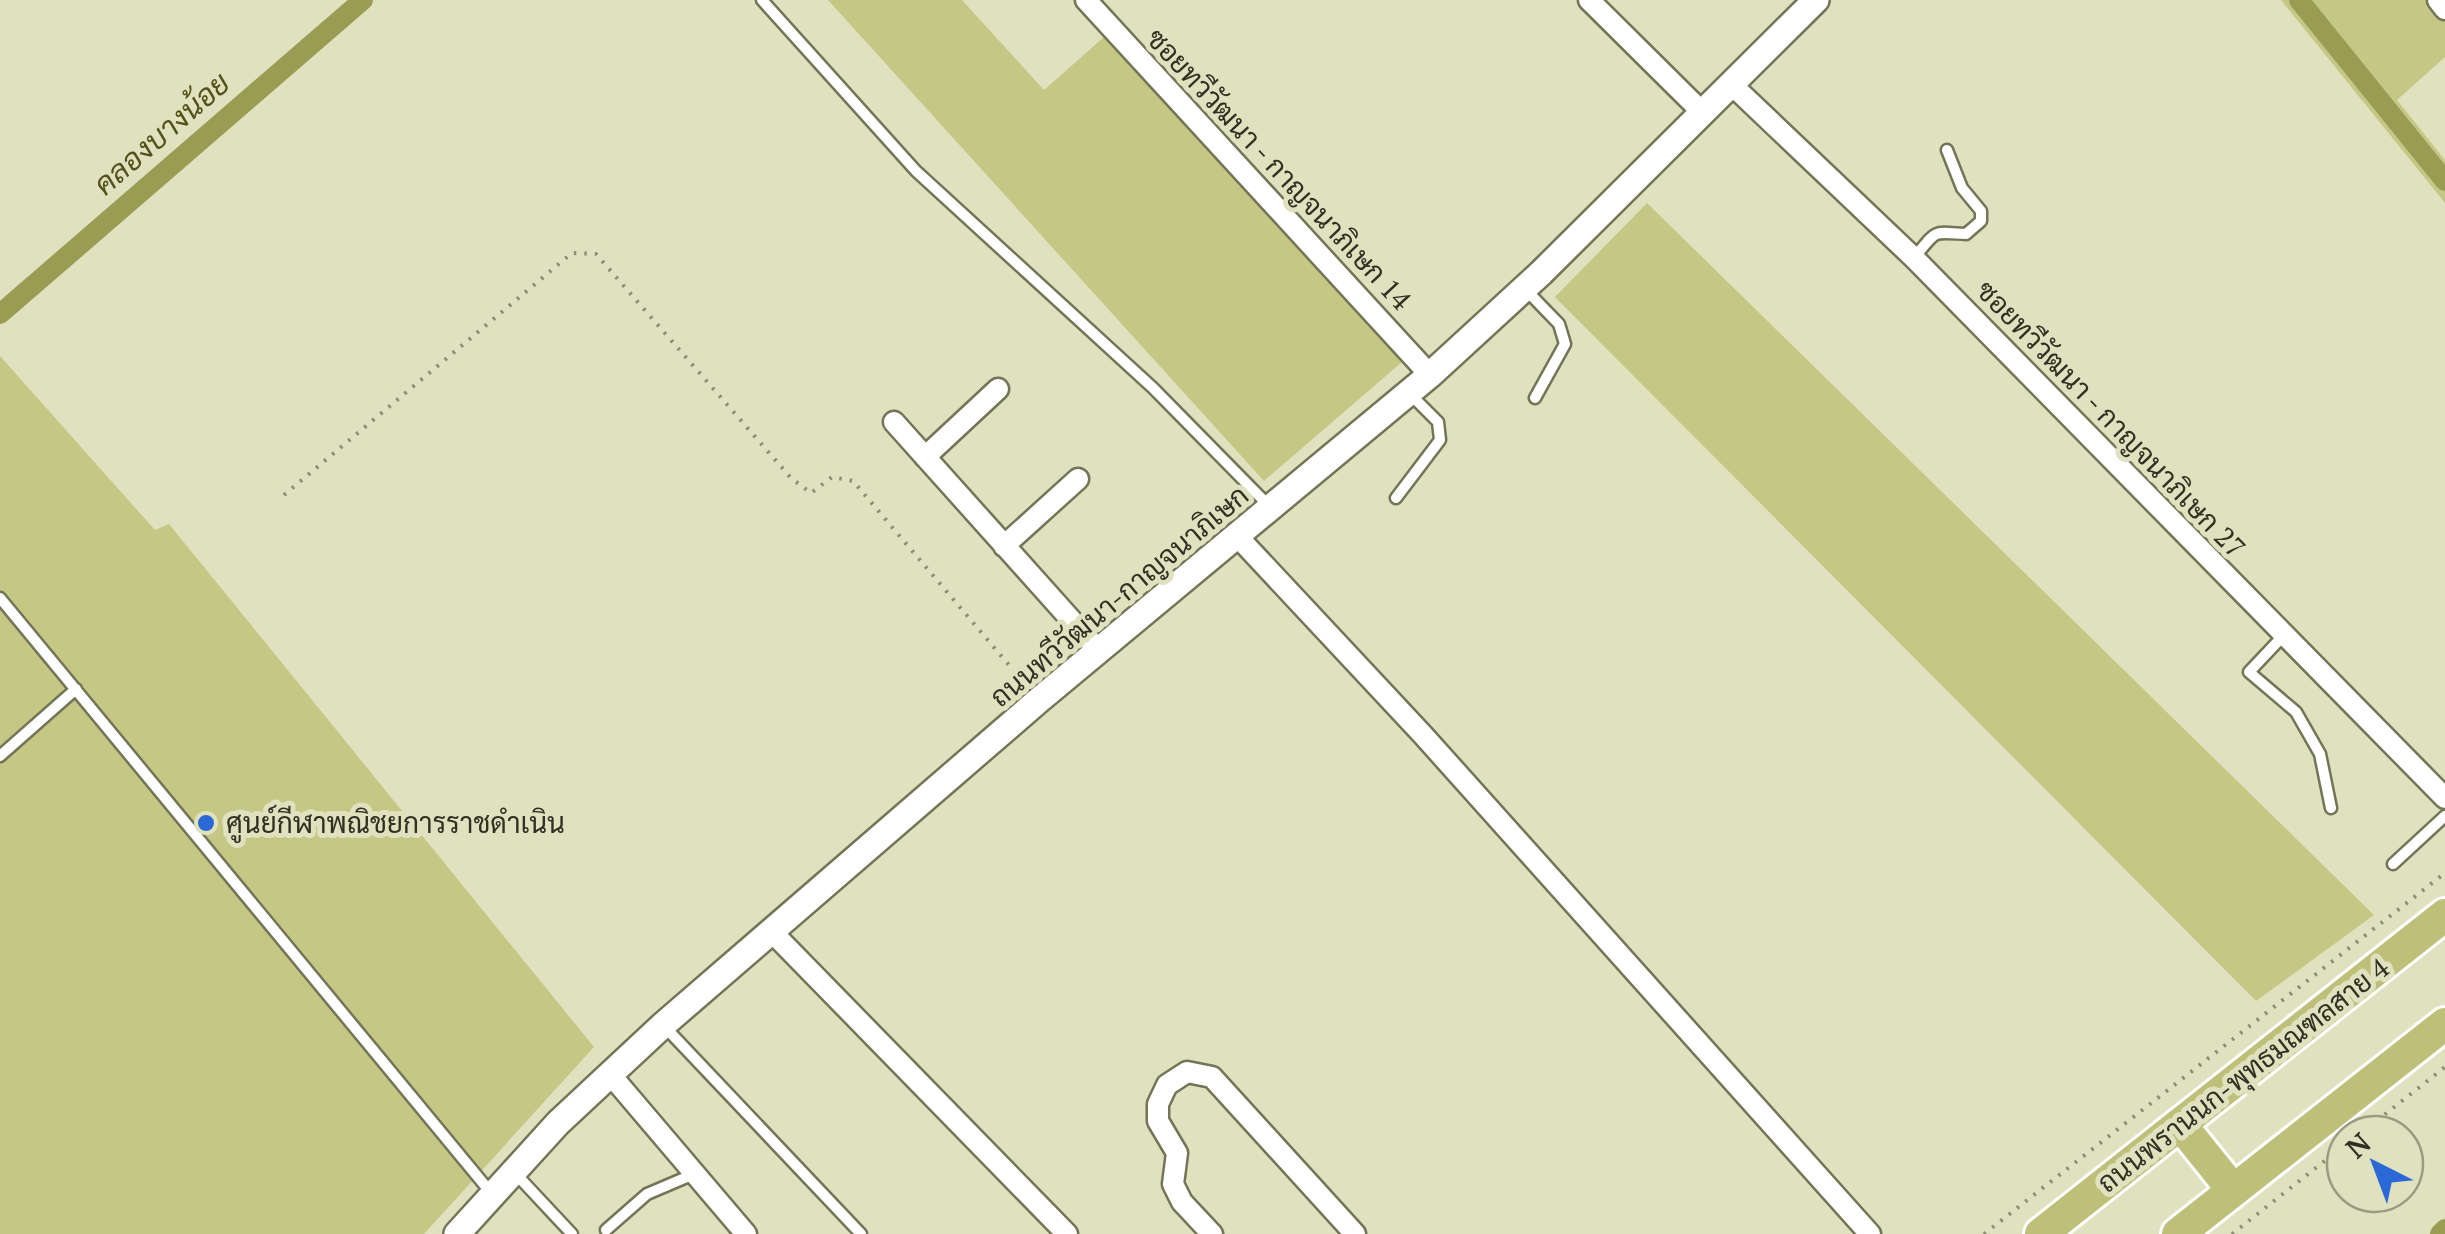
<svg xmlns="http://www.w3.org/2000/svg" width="2445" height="1234" font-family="'PT Serif',Sarabun,serif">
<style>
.green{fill:#c5c885}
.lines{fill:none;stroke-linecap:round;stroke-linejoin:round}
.canal{stroke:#999c52;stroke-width:20}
.service-casing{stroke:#737556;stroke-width:15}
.minor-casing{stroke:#737556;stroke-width:25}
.tertiary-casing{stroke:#737556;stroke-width:30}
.primary-casing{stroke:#fff;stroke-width:38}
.path{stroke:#8b8d74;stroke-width:4;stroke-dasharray:2.5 8;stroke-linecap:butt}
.service{stroke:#fff;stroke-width:10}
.minor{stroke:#fff;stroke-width:20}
.tertiary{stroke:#fff;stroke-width:25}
.primary{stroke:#bec079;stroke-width:32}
.poi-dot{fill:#2b69d6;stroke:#e0e2bf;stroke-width:4}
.labels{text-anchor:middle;stroke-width:10;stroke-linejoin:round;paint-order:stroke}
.street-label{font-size:28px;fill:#303123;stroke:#e0e2bf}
.poi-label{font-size:28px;fill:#303123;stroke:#e0e2bf;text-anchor:start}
.water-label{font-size:30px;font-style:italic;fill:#52531b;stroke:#e0e2bf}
</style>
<rect width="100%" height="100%" fill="#e0e2bf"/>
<!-- green -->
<path class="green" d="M828,0h134l82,90 60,-53 298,325 -138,119z
M2281,0h164v57l-48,43 48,60v43z
M1647,203l727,712 -118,86 -701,-704z
M0,356l155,174 14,-6 425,523 -170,187h-424z"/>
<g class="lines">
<!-- canal -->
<path class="canal" d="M2299,0l146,181
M0,314l363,-314
M2440,1234l5,-5"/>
<!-- service casing -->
<g class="service-casing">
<path id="service" d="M762,0l154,171 237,217 117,119
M1914,258c24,-29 17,-26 52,-24l15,-13v-10l-19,-23 -15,-38
M1527,291l32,33 6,20 -30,54
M1396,498l44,-58 -2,-18 -27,-27
M0,598l492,596
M2284,635l-35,37 47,40 24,42 11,54
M0,756l76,-67
M2393,864l52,-48
M664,1026l197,208
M514,1172l58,62
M606,1230l41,-36 47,-20"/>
</g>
<!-- minor casing -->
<g class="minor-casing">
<path id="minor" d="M1086,0l344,375
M1589,0l114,113
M2438,0l7,9
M1731,84l183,174 531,540
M894,422l205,229
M925,457l73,-68
M1238,537l185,198 447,499
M1004,546l74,-67
M772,932l295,302
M610,1074l136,160
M1212,1234l-30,-32 -9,-18 4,-31 -19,-32v-17l9,-19 20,-13 25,5 143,157"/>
</g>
<!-- tertiary casing -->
<g class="tertiary-casing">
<path id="tertiary" d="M457,1234l101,-111 105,-98 376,-325 391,-325 111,-102 275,-273"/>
</g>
<!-- primary casing -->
<g class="primary-casing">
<path id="primary" d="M2180,1124l53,66
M2041,1234l404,-319
M2178,1234l267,-210"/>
</g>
<!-- path -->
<path class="path" d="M284,495l288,-242 24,1 195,224 20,15 21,-16 21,4 172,203
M2360,1134l85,-67
M1984,1234l461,-361
M2232,1234l113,-89"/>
<!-- service -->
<use href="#service" class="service"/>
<!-- minor -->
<use href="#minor" class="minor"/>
<!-- tertiary -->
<use href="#tertiary" class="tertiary"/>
<!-- primary -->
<use href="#primary" class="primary"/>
</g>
<!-- markers -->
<circle class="poi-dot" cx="206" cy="823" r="10"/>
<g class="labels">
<!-- street labels -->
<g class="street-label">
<text transform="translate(1279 169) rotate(47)" y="10">ซอยทวีวัฒนา - กาญจนาภิเษก 14</text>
<text transform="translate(2111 419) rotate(46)" y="10">ซอยทวีวัฒนา - กาญจนาภิเษก 27</text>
<text transform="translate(1119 596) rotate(-40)" y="10">ถนนทวีวัฒนา-กาญจนาภิเษก</text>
<text transform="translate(2243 1075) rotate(-38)" y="10">ถนนพรานนก-พุทธมณฑลสาย 4</text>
</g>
<!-- poi labels -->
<g class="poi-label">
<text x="226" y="833">ศูนย์กีฬาพณิชยการราชดำเนิน</text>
</g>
<!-- water labels -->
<g class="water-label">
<text transform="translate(162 134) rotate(-41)" y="10">คลองบางน้อย</text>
</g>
</g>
<!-- north arrow -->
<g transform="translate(2375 1164) rotate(318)"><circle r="48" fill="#e0e2bf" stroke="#9a9b81" stroke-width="2.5"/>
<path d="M0-8L18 38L0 25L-18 38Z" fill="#2b69d6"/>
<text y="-15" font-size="28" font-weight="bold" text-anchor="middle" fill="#303123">N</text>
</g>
</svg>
